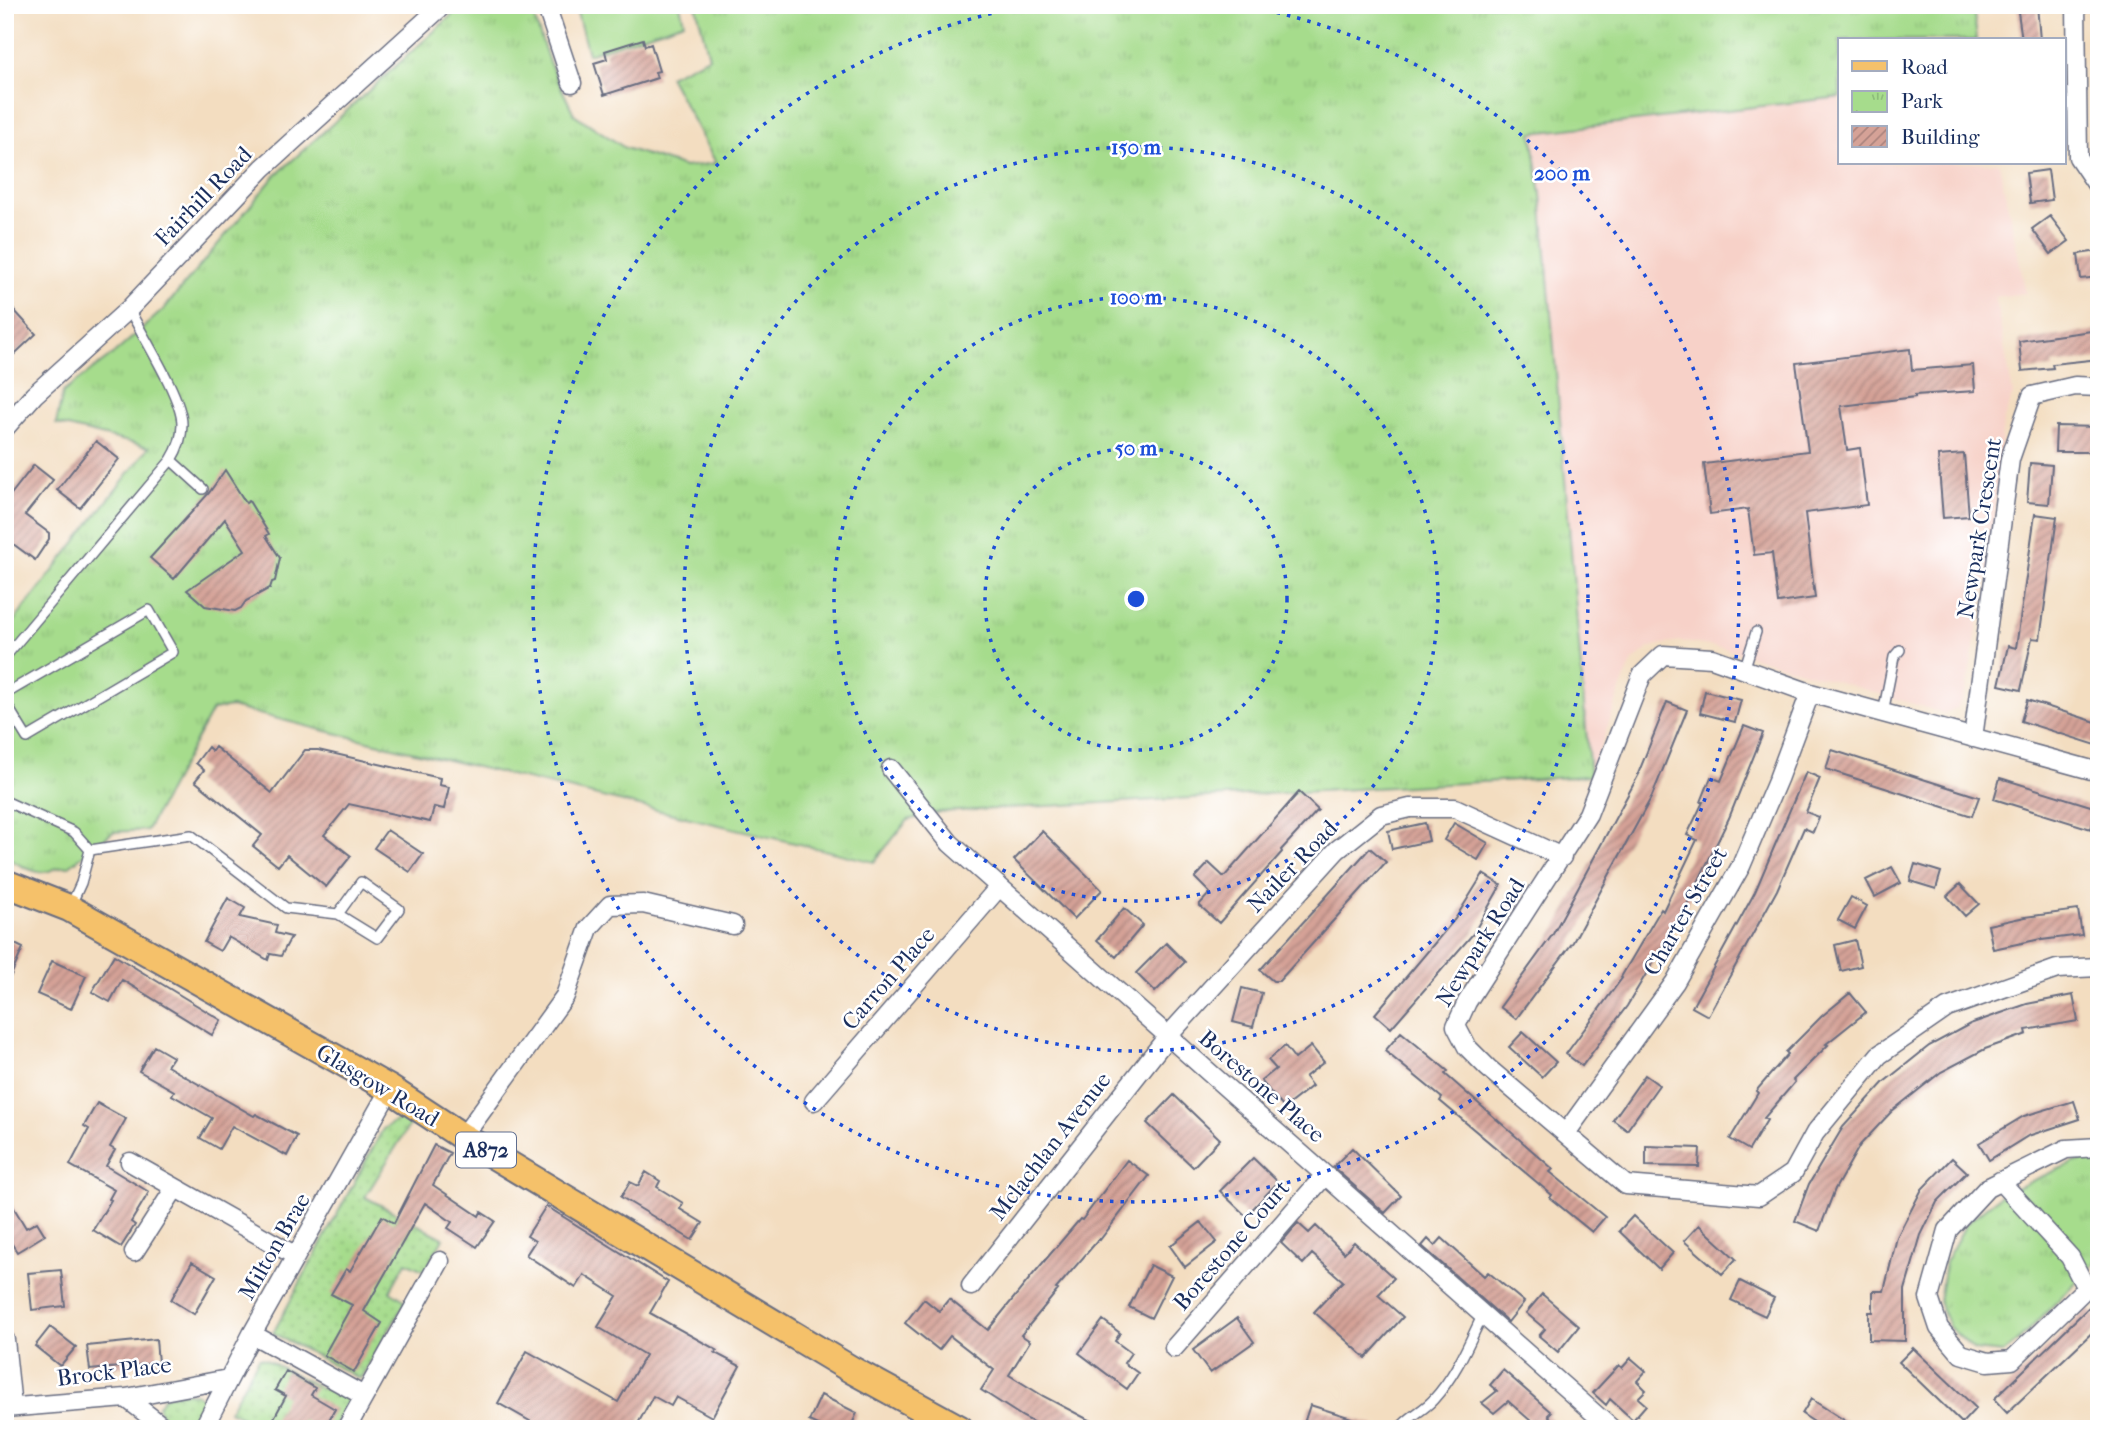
<svg xmlns="http://www.w3.org/2000/svg" width="2104" height="1434" font-family="'IM FELL French Canon',serif">
<style>
.built{fill:#f7d1c8}
.grass{fill:url(#grass-dots);stroke:#608675;stroke-width:2}
.park{fill:url(#park-tufts);stroke:#608675;stroke-width:2}
.pitch{fill:#a6dc8c;stroke:#608675;stroke-width:2}
.building{fill:url(#building-hatch)}
.lines{fill:none;stroke-linecap:round;stroke-linejoin:round}
.service-casing{stroke:#676c80;stroke-width:12}
.minor-casing{stroke:#676c80;stroke-width:21}
.primary-casing{stroke:#676c80;stroke-width:30}
.service{stroke:#fff;stroke-width:9}
.minor{stroke:#fff;stroke-width:18}
.primary{stroke:#f5c16b;stroke-width:26}
.ring{fill:none;stroke:#1d4ed8;stroke-width:3.5;stroke-dasharray:3.5 7}
.labels{text-anchor:middle;stroke-width:5;stroke-linejoin:round;paint-order:stroke}
.shield{fill:#fff;stroke:#5f6d8e;stroke-width:2}
.shield-label{font-size:21px;font-weight:bold;fill:#1b2f5e}
.street-label{font-size:23px;fill:#1b2f5e;stroke:#fff}
.centre{fill:#1d4ed8;stroke:#fff;stroke-width:3.5}
.ring-label{font-size:21px;text-anchor:middle;font-weight:bold;fill:#1d4ed8;stroke:#fff;stroke-width:5;stroke-linejoin:round;paint-order:stroke}
</style>
<defs>
<pattern id="grass-dots" width="8" height="8" patternUnits="userSpaceOnUse" patternTransform="scale(1.75)"><rect width="8" height="8" fill="#a6dc8c"/><path d="M2 2h.1M6 6h.1" fill="none" stroke="#8ebd7b" stroke-width="1.8" stroke-linecap="round"/></pattern>
<pattern id="park-tufts" width="24" height="20" patternUnits="userSpaceOnUse" patternTransform="scale(1.75)"><rect width="24" height="20" fill="#a6dc8c"/><path d="M3 7l-1-3M5 7V3M7 7l1-3M15 17l-1-3M17 17v-4M19 17l1-3" fill="none" stroke="#8ebd7b"/></pattern>
<pattern id="building-hatch" width="6" height="6" patternUnits="userSpaceOnUse" patternTransform="scale(1.75)"><rect width="6" height="6" fill="#d5a297"/><path d="M-1 1l2-2M0 6l6-6M5 7l2-2" fill="none" stroke="#ac847e"/></pattern>
</defs>
<rect width="100%" height="100%" fill="#fff"/>
<filter id="ink" filterUnits="userSpaceOnUse"><feTurbulence type="fractalNoise" baseFrequency=".0143" numOctaves="2"/><feDisplacementMap in="SourceGraphic" scale="14" xChannelSelector="R" yChannelSelector="G"/><feConvolveMatrix kernelMatrix="1 2 1 2 8 2 1 2 1" color-interpolation-filters="sRGB"/></filter>
<filter id="wash" filterUnits="userSpaceOnUse"><feTurbulence type="fractalNoise" baseFrequency=".00686" numOctaves="4" result="noise"/><feDisplacementMap in="SourceGraphic" scale="28" xChannelSelector="R" yChannelSelector="G"/><feGaussianBlur stdDeviation="1.57" result="paint"/><feColorMatrix in="noise" values="0 0 0 0 0 0 0 0 0 0 0 0 0 0 0 0 0 1.4 0 .05"/><feComposite in="paint" operator="in"/></filter>
<g filter="url(#wash)">
<rect width="100%" height="100%" fill="#f3ddc0"/>
<!-- built -->
<path class="built" d="M1840,97v66h159l27,130 -31,4 18,97 -10,27 -12,134 -25,135 -9,18 -13,5 -221,-65 -45,-7 -29,7 -16,13 -9,19 -34,96 -49,-582 -9,-61z"/>
<!-- grass -->
<path class="grass" d="M402,1117l10,4 -47,76 78,41 -18,33 -19,-9 -16,29 16,10 -46,78 -87,-46 110,-204z
M259,1358l6,1 57,30 3,-4 24,13 -17,31h-67l-36,-18z
M183,1392l12,2 8,5 2,7 -12,23h-19l-12,-12 -4,-11 6,-9z"/>
<!-- park -->
<path class="park" d="M463,5h67l19,57 25,52 51,34 60,19 31,-4 -47,-87 40,-19 -13,-52h1277l4,35h-137v57l-308,36 9,61 49,582 -650,36 -32,8 -34,42 -552,-132 -91,-23 -19,3 -65,120 -34,2 -45,35c-11,-2 -19,7 -29,5 -11,-1 -24,-10 -34,-15v-224l144,-186 -93,-23 7,-32 53,-40 48,-43 110,-132z
M2093,1157h6v102l-81,82 -15,12 -29,-3 -25,-23 -10,-25 6,-40 21,-38 36,-30 71,-31z"/>
<!-- pitch -->
<path class="pitch" d="M575,5h105l4,17 -96,32z"/>
<g id="blocks">
<!-- building -->
<path class="building" d="M2017,5h20l3,35h-18z
M643,39l2,7 6,-2 8,27 -4,1 2,6 -53,17 -10,-32 13,-4 -2,-8z
M2048,170l4,30 -22,3 -4,-30z
M2050,216l19,25 -18,13 -19,-25z
M2099,251v26l-18,2 -3,-25z
M14,310l22,24 -31,29v-45z
M2099,330v29l-47,5 1,4 -31,3 -3,-30z
M1910,349l2,21 61,-5 2,26 -60,4v2l-74,9 6,44 13,-2 7,57 -62,8 10,85 -37,5 -6,-50 -18,2 -6,-46 -38,5 -6,-50 104,-13 -12,-88z
M2056,426l43,1v25h-44z
M96,441l23,18 -39,49 -23,-18z
M1964,454l5,62 -26,2 -5,-62z
M2030,463l22,2 -3,39 -22,-2z
M34,465l19,15 -28,35 24,18v6l-14,21 -30,-22v-36z
M225,470l21,33 3,-2 20,33 -3,2 14,22 -5,23 -3,1 -2,6 -24,13 -5,7 -6,3 -30,-5 -18,-16 58,-40 -20,-31 -51,60 -24,-21 59,-65z
M2035,514l22,3 -17,122 -8,-1 -11,52 -22,-5 9,-39 8,2z
M1705,691l36,9 -6,22 -35,-9z
M2027,700l72,23v23l-78,-25z
M1667,702l20,8 -35,86 -79,146 -57,77 -16,-12 53,-73 86,-160h-1z
M1744,726l19,7 -34,85 -43,89 -59,99 -45,60 -16,-12 56,-76 -1,-1 40,-68 2,2 34,-71 -10,-5 16,-33h-2l10,-25 10,4z
M208,747l4,4 3,-4 57,46 33,-43h13l122,28 -1,7 10,2 -5,22 -10,-2 -4,15 -81,-18 -25,31 27,21 -25,31 -39,-32 -9,11 -25,-20 9,-11 -67,-54 9,-11 -8,-7z
M1832,750l147,47 -7,19 -146,-47z
M1806,772l14,6 -14,34 13,5 -6,15 -9,-4 -27,62 -69,126 -16,-9 63,-115z
M2000,778l97,30 -6,21 -97,-30z
M1299,792l19,18 -37,40 1,2 -63,71 -20,-18 11,-12 -15,-15 14,-15 15,14z
M1425,823l4,18 -37,8 -4,-18z
M1454,823l34,20 -10,17 -34,-20z
M387,830l36,24 -13,18 -36,-24z
M1042,831l60,59 -28,29 -60,-59z
M1370,848l16,14 -107,119h-6l-13,-11z
M1915,864l26,8 -5,17 -26,-8z
M1892,867l9,16 -26,14 -9,-17z
M1483,874l18,11 -28,49 -82,94 -16,-14 80,-95z
M1960,884l19,20 -14,12 -18,-20z
M1851,897l16,9 -12,23 -17,-9z
M228,898l17,10 -5,9 37,8 -2,8 16,4 -10,19 -11,-2 -2,6 -40,-23 -8,14 -16,-9z
M1124,908l19,17 -27,32 -19,-17z
M2078,910l4,25 -41,5v-1l-48,10 -5,-24 37,-8z
M5,939l18,9 -18,41z
M1855,940l6,26 -20,5 -6,-26z
M1166,943l19,19 -30,30 -19,-19z
M114,955l107,65 -9,15 -90,-55 -12,22 -18,-10z
M52,961l34,15 -15,33 -34,-15z
M1242,988l20,5 -9,34 -20,-5z
M1850,993l16,19 -40,32 2,1 -35,35 2,2 -31,36 3,2 -18,30 -19,-11 28,-46 -2,-2 32,-37 -2,-2 36,-36z
M2073,995l5,26 -52,9 1,4 -42,15 -44,23 -49,39 -32,34 -25,44 -16,42 -24,-10 14,-37 34,-57 41,-45 45,-36 41,-22 57,-20z
M1401,1032l47,39 -3,3 108,95 -3,3 55,45 -13,15 -42,-34 2,-3 -112,-94 2,-3 -57,-47z
M1523,1032l33,30 -14,15 -33,-30z
M154,1046l19,11 -6,9 87,50 2,-2 41,22 -10,20 -55,-30 -13,23 -19,-11 12,-20 -40,-23 2,-4 -35,-20z
M1285,1046l10,13 16,-13 13,16 -19,15 7,9 -28,22 -23,-27 15,-12 -8,-9z
M1645,1075l14,10 -32,45 -14,-10z
M1174,1095l46,44 -27,28 -46,-44z
M2074,1101l6,18 -52,17 -39,24 -10,-17 45,-27z
M97,1103l29,16 -16,28 5,3 -9,16 43,26 -18,30 4,3 -14,22 -28,-17 18,-30 -2,-1 5,-9 -44,-25 19,-36 -5,-3z
M434,1145l16,8 -17,32 46,31 2,-4 14,9 -18,26 -29,-19 4,-6 -27,-19 -61,108 18,12 -28,49 -30,-17 28,-50 -21,-11 15,-25 4,2 32,-55 12,7z
M1646,1146l54,2 -1,19 -53,-1z
M1352,1148l49,48 -16,17 -52,-46z
M1253,1158l25,24 -32,34 -26,-25z
M1952,1158l15,14 -30,30 -16,33 -16,55v51l-36,-1v-28h4v-21h11l13,-54 25,-48z
M1127,1160l22,16 -49,64 -1,-1 -43,50 2,1 -37,45 9,6 -21,34 34,21 63,33h-60l-23,-12 -42,-27 13,-20 -44,-34 -11,14 -34,-27 19,-24 15,12 10,-12 39,31 42,-52 50,-59 2,1z
M646,1172l14,9 -3,6 26,16 -3,6 23,14 -11,17 -71,-43 9,-15 8,4z
M5,1193l21,35 11,-6 8,13 -28,17 -12,-19z
M546,1206l122,76 -18,31 67,37 -2,3 25,13 -28,51 -36,-20 -5,9 -18,-10 -18,33h-91l-46,-26 29,-52 91,51 27,-47 -47,-28 19,-31 -33,-21 -8,13 -50,-33 9,-14 -8,-5z
M1633,1216l40,37 -14,16 -40,-38z
M1201,1222l16,20 -32,25 -15,-21z
M1298,1223l11,10 7,-7 28,27 10,-11 40,36 -16,17 25,22 -37,41 -52,-46 29,-31 -31,-27 -9,10 -22,-21z
M1699,1225l37,34 -14,15 -38,-33z
M1442,1238l42,38 4,-4 36,30 -16,20 -86,-76 6,-7 7,7z
M192,1262l24,14 -22,38 -23,-14z
M1150,1265l22,11 -21,42 -22,-11z
M61,1270l4,36 -33,4 -4,-37z
M1740,1281l34,17 -9,18 -34,-16z
M1542,1294l37,32 -21,26 -19,-16 6,-7 -19,-16z
M2088,1308l11,12v6l-92,87 -13,-14z
M1237,1318l17,24 -44,31 -17,-23z
M1103,1320l17,13 -5,8 16,12 -7,10 14,10 -11,16 -48,-36z
M50,1327l26,20 -16,19 -25,-20z
M156,1339l2,24 -68,7 -3,-24z
M1913,1348l63,60 -14,15 -63,-61z
M1631,1358l15,13 -9,10 9,9 -8,8 8,7 -13,15 -23,-21 -4,6 -13,-12 26,-28 3,3z
M1503,1370l48,42 -3,3 12,14h-20l-32,-28 -14,12 -12,-10 15,-12 -7,-6z
M286,1371l29,17 -4,7 24,14 -11,20h-7l-15,-9 -5,9h-29l18,-33 -11,-6z
M821,1395l36,18 -7,16h-24l-17,-8z
M1811,1399l47,30h-33l-23,-15z
M1310,1405l64,20v4h-72z"/>
</g>
</g>
<g filter="url(#ink)">
<use href="#blocks" fill-opacity="0" stroke="#676c80" stroke-width="2"/>
<g class="lines">
<!-- service casing -->
<g class="service-casing">
<path id="service" d="M171,460l32,29
M5,657l166,-197c7,-11 11,-23 11,-36 0,-27 -40,-89 -53,-115
M1744,670l12,-38
M5,694l144,-84 24,42 -146,86 -22,-36
M1883,713l11,-56 6,-7
M5,801l69,31 16,18
M70,907l11,-24 9,-33 101,-15 95,73 52,6 23,-32 38,27 -22,29 -39,-24
M1399,1429c9,-12 24,-18 34,-29 23,-25 35,-55 50,-86"/>
</g>
<!-- minor casing -->
<g class="minor-casing">
<path id="minor" d="M546,5l26,78
M2076,5l2,152 21,31
M5,428l29,-33 95,-86 134,-141 180,-163
M1973,738l37,-279 22,-63 43,-10 24,1
M891,769l59,74 662,586
M2099,772l-289,-79 -98,-35 -49,-3 -21,20 -54,139 -121,188 -11,24 11,21 21,21 138,117 133,11 34,-23 22,-40 64,-78 68,-47 110,-39 42,-2
M814,1101l185,-214
M1566,1133l109,-151 66,-116 37,-87 32,-86
M463,1137l102,-141 24,-68 21,-23 33,-1 90,21
M130,1162l166,94
M2000,1181l70,76 16,31 -74,72 -24,2 -27,-8 -22,-26 -10,-30 19,-68 39,-42 79,-39 33,-2
M134,1252l41,-64
M971,1286l197,-250 169,-186 44,-35 29,-7h45l107,49
M252,1334l112,62
M5,1340l7,67
M1174,1348l151,-173
M126,1398l40,31
M5,1408l121,-10 102,-19
M203,1429l49,-95 138,-245
M346,1429l94,-168"/>
</g>
<!-- primary casing -->
<g class="primary-casing">
<path id="primary" d="M5,883l64,25 321,181 73,48 389,233 108,59"/>
</g>
<!-- service -->
<use href="#service" class="service"/>
<!-- minor -->
<use href="#minor" class="minor"/>
<!-- primary -->
<use href="#primary" class="primary"/>
</g>
</g>
<!-- distance rings -->
<g class="ring">
<circle cx="1136" cy="599" r="151"/>
<circle cx="1136" cy="599" r="302"/>
<circle cx="1136" cy="599" r="452"/>
<path d="M1246 6A603 603 0 1 1 1026 6"/>
</g>
<g class="labels">
<!-- shield labels -->
<rect class="shield" x="456" y="1132.5" width="60" height="35" rx="5"/>
<g class="shield-label">
<text x="486" y="1157">A872</text>
</g>
<!-- street labels -->
<g class="street-label">
<text transform="translate(203 196) rotate(-46)" y="8">Fairhill Road</text>
<text transform="translate(1979 528) rotate(-81)" y="8">Newpark Crescent</text>
<text transform="translate(1292 866) rotate(-46)" y="8">Nailer Road</text>
<text transform="translate(1685 911) rotate(-60)" y="8">Charter Street</text>
<text transform="translate(1480 942) rotate(-58)" y="8">Newpark Road</text>
<text transform="translate(888 978) rotate(-49)" y="8">Carron Place</text>
<text transform="translate(378 1085) rotate(31)" y="8">Glasgow Road</text>
<text transform="translate(1262 1086) rotate(41)" y="8">Borestone Place</text>
<text transform="translate(1050 1146) rotate(-52)" y="8">Mclachlan Avenue</text>
<text transform="translate(1231 1245) rotate(-49)" y="8">Borestone Court</text>
<text transform="translate(274 1246) rotate(-60)" y="8">Milton Brae</text>
<text transform="translate(114 1371) rotate(-7)" y="8">Brock Place</text>
</g>
</g>
<circle cx="1136" cy="599" r="10" class="centre"/>
<g class="ring-label">
<text x="1136" y="154">150 m</text>
<text x="1562" y="180">200 m</text>
<text x="1136" y="304">100 m</text>
<text x="1136" y="455">50 m</text>
</g>
<!-- margin -->
<rect width="2104" height="1434" fill="none" stroke="#fff" stroke-width="28"/>
<!-- legend -->
<rect x="1838" y="38" width="228" height="126" fill="#ffffff" stroke="#a4acbf" stroke-width="2"/>
<rect x="1852" y="61" width="35" height="10" fill="#f5c16b" stroke="#a4acbf" stroke-width="2"/>
<text x="1901" y="74" font-size="21" fill="#1b2f5e">Road</text>
<rect x="1852" y="91" width="35" height="21" fill="url(#park-tufts)" stroke="#a4acbf" stroke-width="2"/>
<text x="1901" y="108" font-size="21" fill="#1b2f5e">Park</text>
<rect x="1852" y="126" width="35" height="21" fill="url(#building-hatch)" stroke="#a4acbf" stroke-width="2"/>
<text x="1901" y="144" font-size="21" fill="#1b2f5e">Building</text>
</svg>
